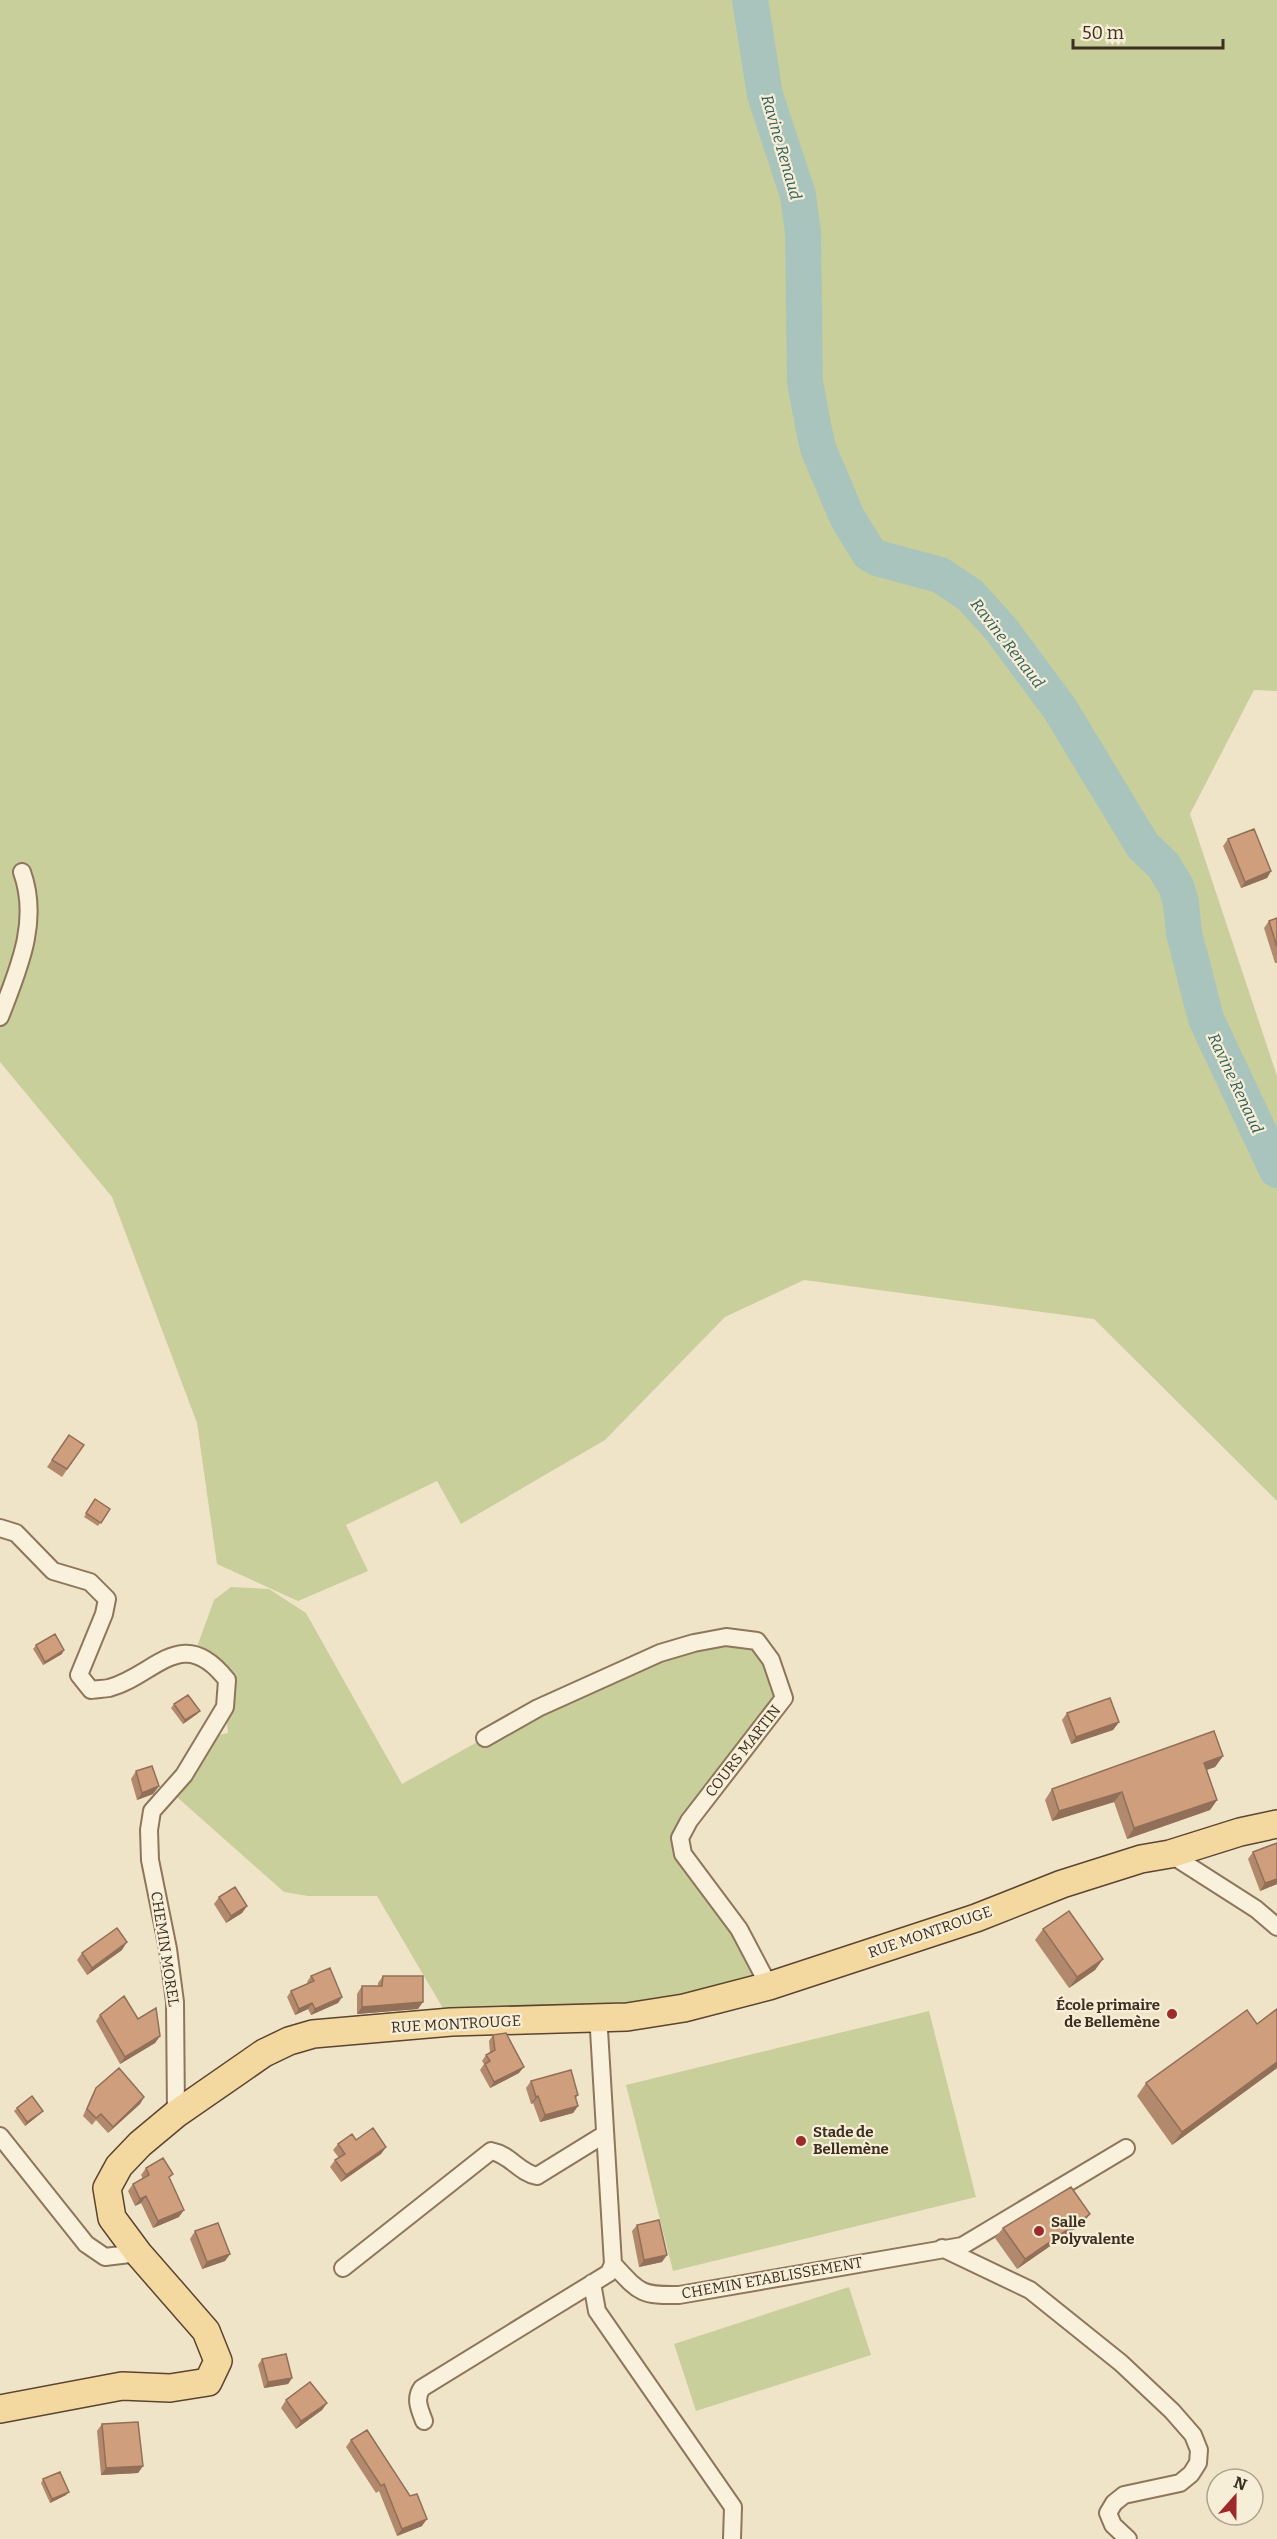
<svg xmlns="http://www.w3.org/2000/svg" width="1277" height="2539" font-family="Bitter,serif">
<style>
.green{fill:#c9cf9b}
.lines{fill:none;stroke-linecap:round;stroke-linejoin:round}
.river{stroke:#a9c4bc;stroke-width:36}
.street-casing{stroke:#8d765c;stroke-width:20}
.primary-casing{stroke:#5b4430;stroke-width:30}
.street{stroke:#faf1dc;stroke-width:16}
.primary{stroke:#f3d9a0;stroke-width:27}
.wall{fill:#b2896c}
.shaded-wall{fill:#916f58}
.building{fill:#cf9f7d;stroke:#916f58;stroke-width:1.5}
.poi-dot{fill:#9e2a2b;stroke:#f7eed8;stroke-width:2}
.labels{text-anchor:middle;stroke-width:4.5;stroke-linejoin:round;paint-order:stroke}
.street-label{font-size:15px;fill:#3d2e20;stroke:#f7eed8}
.poi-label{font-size:15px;font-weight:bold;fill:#3d2e20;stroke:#f7eed8;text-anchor:start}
.water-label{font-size:16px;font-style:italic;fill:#2f5d5a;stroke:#f7eed8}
</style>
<rect width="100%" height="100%" fill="#f0e4c8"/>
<!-- green -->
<path class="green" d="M0,0h1277v691l-23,-1 -64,124 87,262v425l-183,-182 -290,-39 -79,37 -120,123 -144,84 -24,-43 -91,44 22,46 -70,30 -81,-37 -20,-141 -85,-226 -112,-135z
M231,1587l38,2 37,24 96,171 136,-76 122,-55 97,-12 27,57 -104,140 89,148 -85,22 -233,14 -74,-126h-69l-24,-4 -115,-102 40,-53 19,-4 -3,-26 2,-27 -33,-25 20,-55z
M929,2011l47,186 -303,74 -47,-186z
M849,2287l22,68 -175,56 -22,-67z"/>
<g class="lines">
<!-- river -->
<path class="river" d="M750,0l15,95 33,100 5,38 2,149 9,48 4,18 29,69 22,36 8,5 63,17 30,20 30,33 60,81 83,137 20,19 13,21 5,17 3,30 22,86 71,151"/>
<!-- street casing -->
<g class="street-casing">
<path id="street" d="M0,1017c18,-47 40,-95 22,-145
M0,1528l16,5 37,38 37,11 17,17 -3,15 -25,61 12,15c6,-1 12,-1 18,-2 46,-12 73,-66 118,-8l-2,27 -41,68 -32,36 -3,19 1,30 18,89 7,53 1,112
M485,1738l53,-30 122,-55 34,-10 32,-6 31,4 14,19 13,38 -95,123 -9,17 3,16 56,75 30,57
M1170,1854l86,55 21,18
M0,2136l86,108 19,13 33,-4
M942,2248l88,42 91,73 51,48 21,24 6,15 -1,13 -7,11 -11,9 -56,12 -10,8 -6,10 5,12 15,14
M613,2264c26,28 27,32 66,31l283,-49 164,-98
M343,2268l148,-117c20,4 27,21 46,25l68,-42
M592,2283l5,28 136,196 -1,32
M424,2421c-4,-11 -10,-22 -2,-33l187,-115 4,-9 -14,-234 -7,-12"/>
</g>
<!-- primary casing -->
<g class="primary-casing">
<path id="primary" d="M0,2409l122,-23 48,2 38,-6 10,-21 -12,-30 -68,-78 -26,-35 -5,-30 12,-22 21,-22 36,-30 88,-61 25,-12 24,-7 138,-12 176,-5 57,-9 85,-22 207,-68 86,-34 79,-25 29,-5 70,-22 37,-8"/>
</g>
<!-- street -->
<use href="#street" class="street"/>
<!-- primary -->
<use href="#primary" class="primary"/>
</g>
<!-- wall -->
<path class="wall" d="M1228,839l43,32 -4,7 -26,10 -18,-42z
M1277,918v45h-2l-11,-35 5,-7z
M69,1435l15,10 -22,32 -15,-10z
M95,1499l15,10 -12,17 -14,-9z
M36,1645l26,9 -19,11 -10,-16z
M174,1704l23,10 -14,10 -12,-16z
M1067,1713l52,9 -6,8 -42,14 -9,-24z
M1223,1756l-8,11 -8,3 10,30 -7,10 -83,29 -13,-37 -62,19 -7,-21 7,-11z
M136,1771l23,15 -6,8 -16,6 -6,-21z
M1253,1852l24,32 -17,7 -12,-32z
M219,1897l28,9 -5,7 -16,10 -12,-19z
M1043,1929l60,30 -8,11 -26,18 -34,-48z
M122,1950l-35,25 -10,-15 5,-7z
M311,1976l31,21 -4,6 -27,12 -3,-6 -13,6 -8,-18 4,-6 17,-7 -1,-2z
M383,1976l35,33 -61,5v-20l5,-8h16v-3z
M1277,2009v59l-105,77 -35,-49 9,-13 111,-59z
M100,2015l60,21 -5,7 -35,21 -24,-43z
M493,2035l26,38 -29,15 -10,-18 4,-6 -2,-3 4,-6 4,-2 -1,-12z
M531,2081l47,14 -2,3 2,8 -5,7 -33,9 -7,-19 -2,1 -5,-16z
M96,2088l48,9 -4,7 -32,29 -12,-13 -4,5 -9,-9 9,-21z
M17,2108l23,6 -15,12 -11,-15z
M356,2140l30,7 -5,7 -40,28 -11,-15 5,-7 4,-2 -6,-8 5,-6z
M146,2168l24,11 9,38 -26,11 -12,-25 -6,3 -7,-15 5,-7 10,-5 -2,-4z
M1090,2214l-8,10 -65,45 -22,-31 8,-10z
M637,2225l25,37 -23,5 -7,-36z
M195,2231l35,23 -5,7 -23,8 -12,-30z
M262,2359l30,19 -4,6 -24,4 -6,-23z
M286,2400l41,3 -5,7 -26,19 -15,-21z
M102,2424l41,42 -5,7 -37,2 -4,-44z
M351,2440l59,56 12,30 -25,10 -18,-45 -3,2 -30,-46z
M43,2479l23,16 -16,8 -9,-20z"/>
<!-- shaded-wall -->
<path class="shaded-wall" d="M1271,871l-4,7 -26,10 4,-6z
M64,1650l-2,4 -19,11 2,-3z
M200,1711l-3,3 -14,10 2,-4z
M1119,1722l-6,8 -42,14 5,-7z
M1223,1756l-8,11 -18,6 7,-10z
M159,1786l-6,8 -16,6 5,-7z
M1122,1792l-8,10 -62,19 7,-10z
M1217,1800l-7,10 -83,29 7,-11z
M1277,1879v5l-17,7 5,-8z
M247,1906l-5,7 -16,10 5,-7z
M127,1942l-5,8 -35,25 5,-7z
M1103,1959l-8,11 -26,18 8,-11z
M342,1997l-4,6 -27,12 4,-6z
M423,2002l-5,7 -61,5 5,-7z
M312,2003l-4,6 -13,6 4,-6z
M160,2036l-5,7 -35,21 5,-7z
M1277,2062v6l-105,77 10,-13z
M524,2067l-5,6 -29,15 4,-6z
M538,2096l-5,7 -2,1 5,-7z
M144,2097l-4,7 -32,29 5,-6z
M578,2106l-5,7 -33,9 5,-7z
M43,2111l-3,3 -15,12 2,-4z
M386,2147l-5,7 -40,28 5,-7z
M146,2196l-5,7 -6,3 5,-7z
M184,2210l-5,7 -26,11 5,-7z
M1090,2214l-8,10 -65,45 8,-10z
M230,2254l-5,7 -23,8 5,-7z
M667,2255l-5,7 -23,5 5,-7z
M292,2378l-4,6 -24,4 4,-6z
M327,2403l-5,7 -26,19 5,-8z
M143,2466l-5,7 -37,2 5,-7z
M69,2492l-3,3 -16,8 2,-4z
M427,2519l-5,7 -25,10 5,-7z"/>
<!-- building -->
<path class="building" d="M1254,829l17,42 -26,11 -17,-43z
M1277,918v29l-8,-26z
M69,1435l15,10 -17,24 -15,-9z
M95,1499l15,10 -9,14 -15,-10z
M55,1634l9,16 -19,12 -9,-17z
M188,1695l12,16 -15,9 -11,-16z
M1110,1698l9,24 -43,15 -9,-24z
M1214,1731l9,25 -19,7 13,37 -83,28 -12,-36 -63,19 -7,-22z
M152,1766l7,20 -17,7 -6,-22z
M1277,1843v36l-12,4 -12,-31z
M235,1887l12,19 -16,10 -12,-19z
M1069,1911l34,48 -26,18 -34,-48z
M117,1928l10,14 -35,26 -10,-15z
M330,1968l12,29 -27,12 -3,-6 -13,6 -8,-18 23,-10 -3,-5z
M383,1976h40v26l-61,5v-21h20z
M124,1996l14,23 18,-11 4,28 -35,21 -25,-42z
M1277,2009v53l-95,70 -36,-49 101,-73 10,14z
M506,2033l18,34 -30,15 -9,-18 5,-3 -4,-6 9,-5 -2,-15z
M119,2068l25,29 -31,30 -12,-13 -5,4 -9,-9 9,-21z
M571,2070l7,25 -3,1 3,10 -33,9 -7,-19 -2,1 -5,-16z
M32,2096l11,15 -16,11 -10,-14z
M373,2128l13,19 -40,28 -11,-15 10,-6 -7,-10 14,-10 4,6z
M163,2158l10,16 -4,3 15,33 -26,11 -12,-25 -6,3 -7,-15 16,-9 -3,-7z
M1071,2187l19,27 -65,45 -22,-31z
M659,2220l8,35 -23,5 -7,-35z
M218,2223l12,31 -23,8 -12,-31z
M286,2354l6,24 -24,4 -6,-23z
M310,2382l17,21 -26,18 -15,-21z
M138,2422l5,44 -37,2 -4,-44z
M367,2430l43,66 7,-2 10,25 -25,10 -18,-45 -3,2 -30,-46z
M60,2472l9,20 -17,7 -9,-20z"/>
<!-- markers -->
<g class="poi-dot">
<circle cx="1172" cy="2014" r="6"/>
<circle cx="801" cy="2141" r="6"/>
<circle cx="1039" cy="2231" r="6"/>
</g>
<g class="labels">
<!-- street labels -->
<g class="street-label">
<text transform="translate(743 1751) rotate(-52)" y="5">COURS MARTIN</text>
<text transform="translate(930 1932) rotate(-19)" y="5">RUE MONTROUGE</text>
<text transform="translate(165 1949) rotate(81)" y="5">CHEMIN MOREL</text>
<text transform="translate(456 2024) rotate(-3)" y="5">RUE MONTROUGE</text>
<text transform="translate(772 2278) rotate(-10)" y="5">CHEMIN ETABLISSEMENT</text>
</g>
<!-- poi labels -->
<g class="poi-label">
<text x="1160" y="2010" text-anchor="end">École primaire<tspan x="1160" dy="17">de Bellemène</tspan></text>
<text x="813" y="2137">Stade de<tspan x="813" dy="17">Bellemène</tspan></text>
<text x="1051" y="2227">Salle<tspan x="1051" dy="17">Polyvalente</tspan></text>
</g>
<!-- water labels -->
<g class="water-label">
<text transform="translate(782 147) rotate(74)" y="6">Ravine Renaud</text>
<text transform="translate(1008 643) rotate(52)" y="6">Ravine Renaud</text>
<text transform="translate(1236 1083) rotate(65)" y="6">Ravine Renaud</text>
</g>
</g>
<!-- north arrow -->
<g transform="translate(1235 2497) rotate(21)"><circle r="28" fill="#f7eed8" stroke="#ada18e" stroke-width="1.5"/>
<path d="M0-4.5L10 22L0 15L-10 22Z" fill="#9e2a2b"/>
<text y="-9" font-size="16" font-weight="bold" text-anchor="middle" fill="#3d2e20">N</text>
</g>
<!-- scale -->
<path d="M1073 39v9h150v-9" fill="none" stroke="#3d2e20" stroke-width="3"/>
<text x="1082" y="39" font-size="18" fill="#3d2e20" stroke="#f7eed8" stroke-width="4.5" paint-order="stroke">50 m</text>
</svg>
